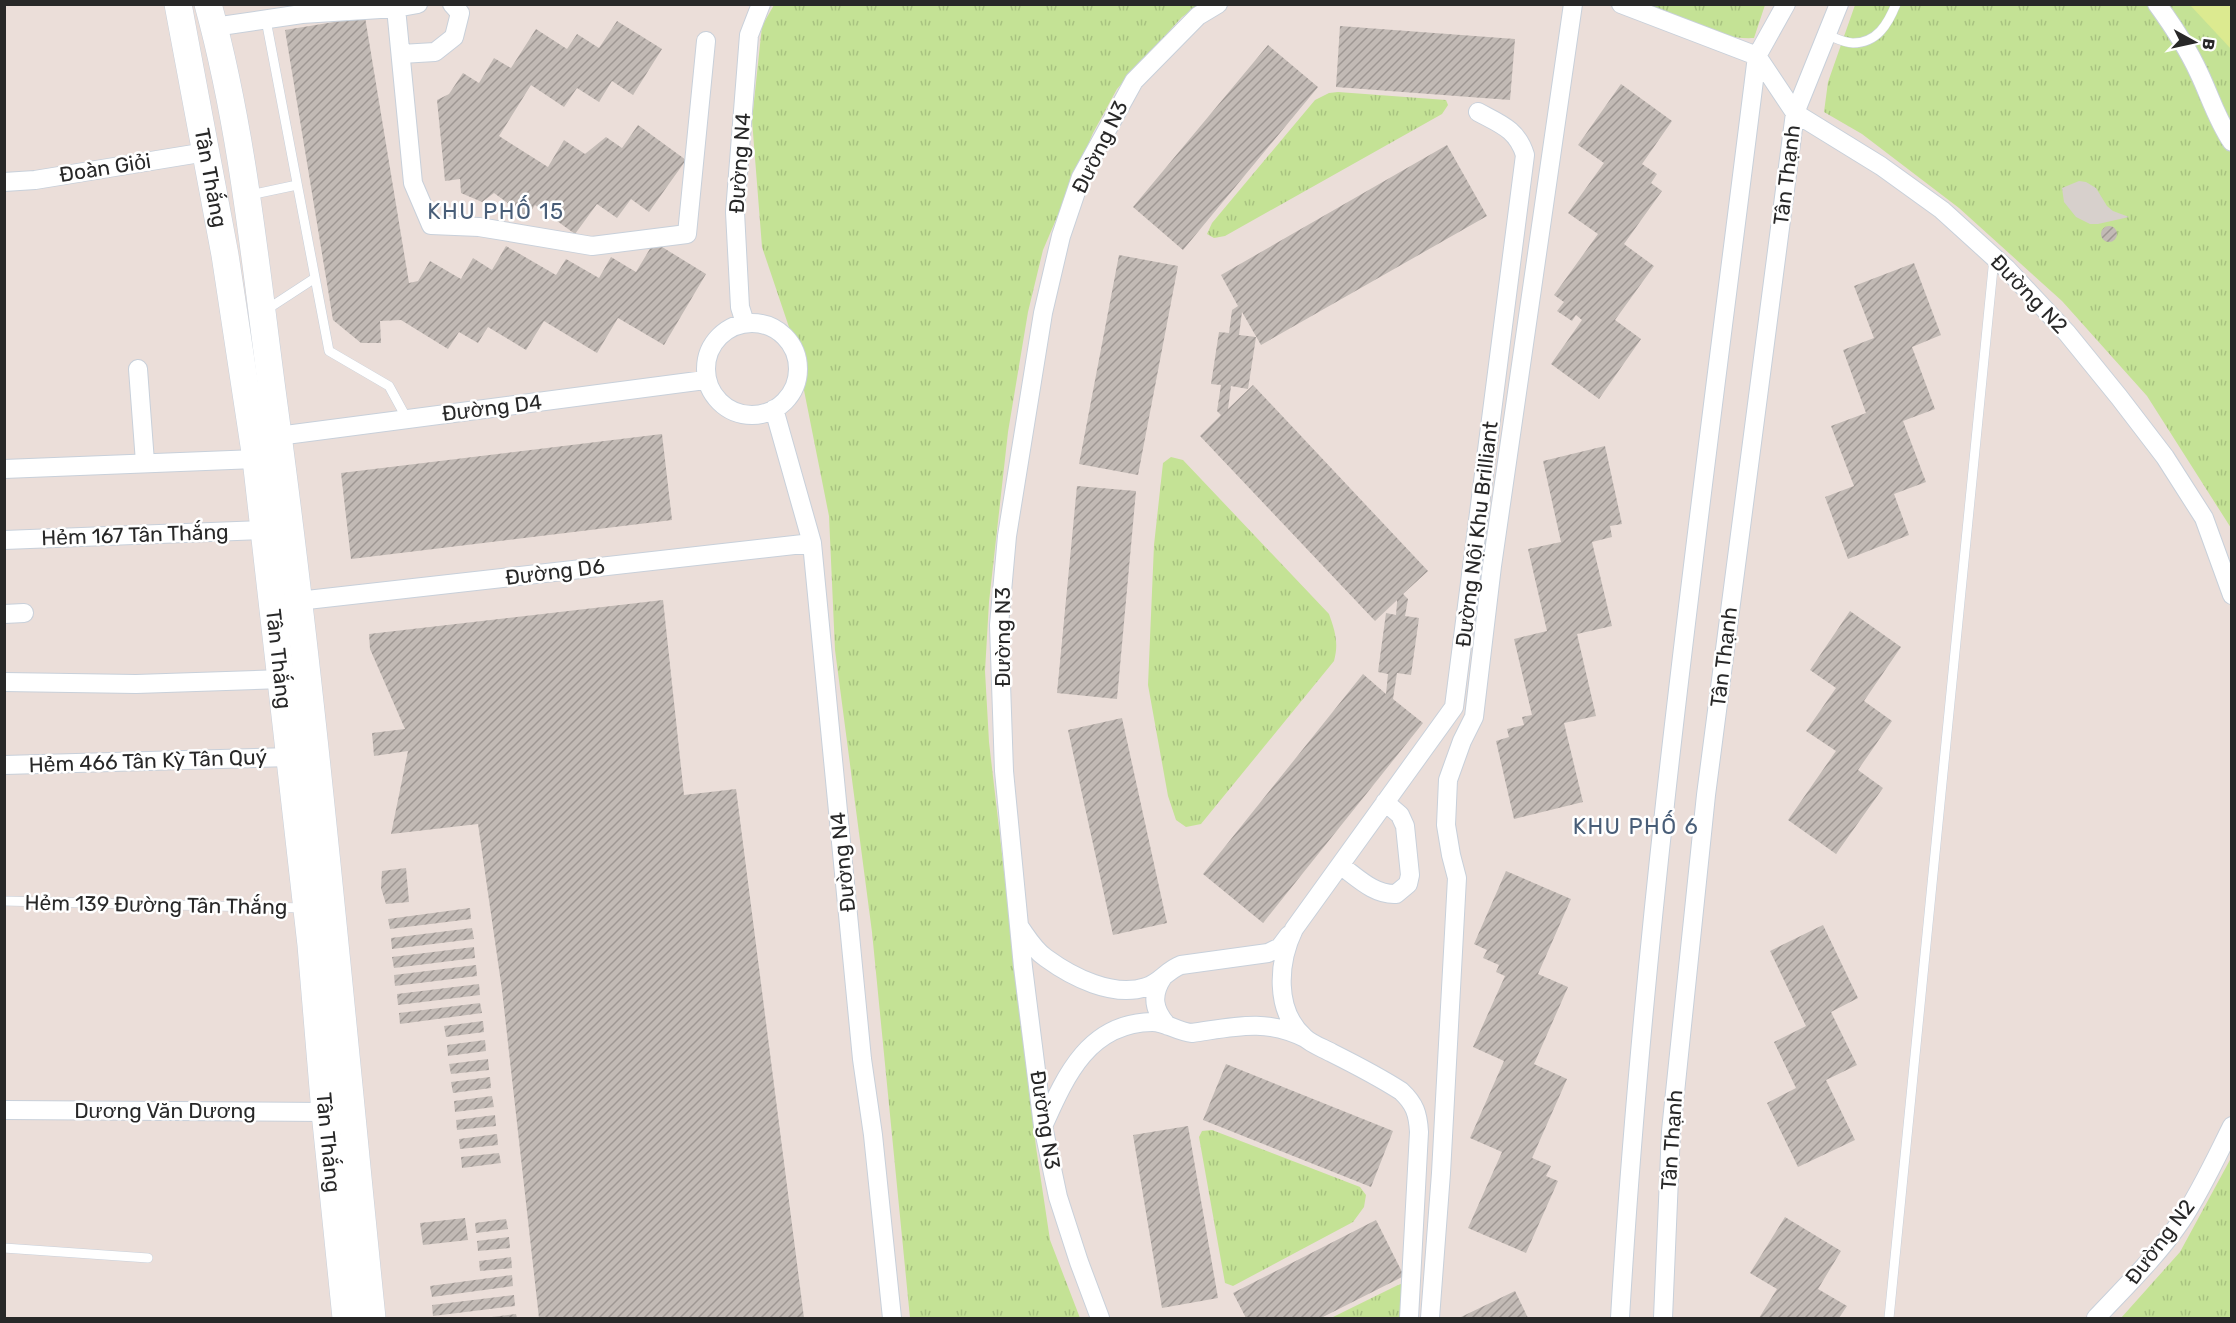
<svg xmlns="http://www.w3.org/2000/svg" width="2236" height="1323" font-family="Rubik,sans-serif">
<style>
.grass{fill:url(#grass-tufts)}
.pitch{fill:#dcea90}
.plaza{fill:#d7d0cc}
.building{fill:url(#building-hatch)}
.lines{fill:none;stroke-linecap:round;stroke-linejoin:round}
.lane-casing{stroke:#c8d0da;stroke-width:10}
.street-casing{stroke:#c8d0da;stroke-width:20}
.secondary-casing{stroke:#c8d0da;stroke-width:28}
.lane{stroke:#fff;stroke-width:9}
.street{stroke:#fff;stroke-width:18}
.secondary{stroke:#fff;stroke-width:27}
.labels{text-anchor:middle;stroke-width:5;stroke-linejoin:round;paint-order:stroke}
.street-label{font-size:21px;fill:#282828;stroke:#fff}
.neighbourhood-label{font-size:22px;letter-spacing:1.5px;fill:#495e78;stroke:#fff}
</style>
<defs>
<pattern id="grass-tufts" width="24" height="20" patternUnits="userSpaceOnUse" patternTransform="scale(1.5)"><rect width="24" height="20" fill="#c4e295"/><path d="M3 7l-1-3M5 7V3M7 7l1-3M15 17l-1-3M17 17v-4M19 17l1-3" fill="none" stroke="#a8c280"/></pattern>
<pattern id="building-hatch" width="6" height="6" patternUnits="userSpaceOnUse" patternTransform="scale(1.5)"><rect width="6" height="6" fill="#c2bab5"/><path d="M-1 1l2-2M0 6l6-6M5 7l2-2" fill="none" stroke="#9e9793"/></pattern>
</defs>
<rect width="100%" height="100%" fill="#ebded9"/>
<!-- grass -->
<path class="grass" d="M774,5h426l-18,12 -65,72 -24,44 -50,117 -15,62 -20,120 -19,170 -4,69 4,71 47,405 14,93 30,78h-170l-38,-386 -37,-282 -6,-134 -34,-171 -33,-98 -10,-127 10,-94z
M1649,5h116l-11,33c-37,2 -72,-18 -105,-33z
M1855,5h376v523l-84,-132 -85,-95 -103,-93 -97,-74 -38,-22 4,-30z
M1338,92l108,8 2,5 -6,9 -217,122 -11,2 -7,-4 5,-11 103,-123 14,-7z
M1171,457l12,3 146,154c6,17 10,29 5,47l-133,163 -15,3 -10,-7 -8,-24 -20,-111 6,-140 9,-82z
M1212,1130l148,57 6,8 -2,12 -11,15 -120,64 -8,-3 -26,-146 3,-6z
M2231,1158v160h-110l59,-66z
M1403,1283l-1,35h-71l65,-32z"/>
<!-- pitch -->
<path class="pitch" d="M2190,5h41v44z"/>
<!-- plaza -->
<path class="plaza" d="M2079,181l7,1 10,6 11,18 6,5 16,6 -31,7h-8l-14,-7 -12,-15 -2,-14z"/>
<!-- building -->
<path class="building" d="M365,17l44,266 9,-2 12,-20 31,18 12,-21 19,12 14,-24 50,29 10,-16 33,19 12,-21 25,15 18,-30 52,32 -42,71 -46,-27 -21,35 -53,-32 -18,29 -38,-23 -10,16 -19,-11 -11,17 -47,-29 -21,1 1,22h-20l-28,-23 -48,-290z
M617,21l45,28 -29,46 -21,-14 -13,21 -22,-14 -13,19 -33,-22 -32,51 49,31 16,-27 21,14 21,-17 16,11 16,-23 48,35 -37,52 -18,-13 -14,19 -20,-14 -22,30 -40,-29 -8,12 -33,-24 -12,9 -21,-9 -1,-14 -15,2 -8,-81 12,-6 14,-21 16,10 15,-25 17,10 25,-39 31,20 10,-15 22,14z
M1340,26l175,13 -5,61 -174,-13z
M1268,45l50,42 -135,163 -50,-43z
M1621,84l51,37 -30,43 15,10 -6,9 11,8 -38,53 30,22 -39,54 26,19 -42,60 -48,-35 31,-44 -6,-5 -4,6 -15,-10 7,-9 -10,-7 44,-61 -30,-21 36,-50 -26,-18z
M1447,145l40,71 -226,129 -19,-33 -3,23 17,2 -8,52 -17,-3 -3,23 25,-24 175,186 -25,23 5,5 -3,17 14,2 -8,57 -14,-2 -4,26 30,24 -160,200 -60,-49 160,-200 23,20 2,-20 -10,-2 8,-59 10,2 1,-12v-3l-22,21 -175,-185 21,-21 -4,-4 4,-26 -10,-1 8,-52 10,1 3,-23 6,-4 -17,-31z
M2101 234a8 8 0 1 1 16 0a8 8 0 1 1-16 0Z
M1119,255l59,11 -40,209 -59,-11z
M1914,263l27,72 -29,12 23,62 -32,12 23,61 -32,12 15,41 -61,24 -23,-62 29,-11 -23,-60 35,-13 -23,-63 31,-12 -20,-52z
M662,434l10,86 -321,39 -10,-86z
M1605,446l17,78 -12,2 2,11 -20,5 20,84 -35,8 19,82 -32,7 19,79 -69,17 -18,-78 13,-4 -2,-8 17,-4 -2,-8 10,-2 -18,-76 33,-8 -19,-82 33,-7 -18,-81z
M1077,486l59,5 -19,208 -60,-6z
M663,600l21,195 52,-6 68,529h-265l-37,-328 -24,-166 -87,10 17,-83 -34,5 -2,-23 33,-4 -35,-80 -1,-15z
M1850,611l51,36 -37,54 28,20 -34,49 25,18 -47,66 -48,-34 48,-69 -30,-20 30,-43 -26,-18z
M1122,718l45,205 -54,12 -45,-205z
M406,868l3,34 -23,2 -5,-16 1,-17z
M1506,871l65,28 -33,75 30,13 -34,77 33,15 -35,79 19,8 -5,10 12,5 -32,72 -58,-25 34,-76 -32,-14 34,-77 -31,-14 32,-71 -9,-4 3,-7 -16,-7 4,-8 -13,-6z
M470,908l1,11 -81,10 -2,-10z
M1823,925l35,73 -27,14 26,53 -31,15 29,60 -57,27 -31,-64 29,-15 -22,-46 32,-16 -36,-75z
M472,928l2,11 -82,10 -1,-11z
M474,947l1,11 -81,10 -2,-11z
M476,965l1,11 -82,10 -1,-11z
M479,984l1,11 -82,10 -1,-11z
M480,1003l2,10 -82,11 -1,-11z
M483,1021l1,11 -38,5 -2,-11z
M485,1040l1,11 -38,5 -1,-11z
M488,1059l1,11 -38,4 -2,-10z
M1226,1064l167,67 -22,56 -168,-67z
M490,1077l1,11 -38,5 -2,-11z
M492,1096l2,11 -39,5 -1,-11z
M495,1115l1,11 -39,4 -1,-10z
M1188,1126l30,172 -56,10 -29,-173z
M497,1134l1,11 -38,4 -1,-10z
M499,1153l2,10 -39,5 -1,-11z
M1785,1217l56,34 -23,38 29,17 -8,12h-80l18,-29 -27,-16z
M465,1218l3,22 -45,5 -3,-22z
M506,1219l2,10 -32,4 -1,-10z
M1376,1220l28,56 -83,42h-75l-13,-25z
M509,1237l1,11 -32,3 -1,-10z
M511,1257l1,11 -32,3 -1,-10z
M512,1275l1,11 -81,11 -2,-11z
M1515,1291l13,27h-66l-1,-1z
M514,1295l1,11 -82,10 -1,-11z
M516,1314l1,4h-25v-1z"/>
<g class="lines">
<!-- lane casing -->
<g class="lane-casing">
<path id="lane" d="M266,20l63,331 60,35 18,33
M1825,34c8,3 19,9 28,9 24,0 35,-19 43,-39
M250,195l47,-10
M266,310l49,-32
M4,901l300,7
M4,1248l144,10
M1889,1318l105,-1060"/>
</g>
<!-- street casing -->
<g class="street-casing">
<path id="street" d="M1621,4l136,52 38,57 86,53 61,44 65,59 60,64 52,64 46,60 39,61 28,77
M2157,4c16,22 31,45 42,69 11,23 18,47 33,69
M396,8l22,-4
M214,27l88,-13 94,-6 17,175 18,42 48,2 113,19 95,-12 19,-193
M401,54l34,-2 19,-15 6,-24 -8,-9
M4,182l31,-2 171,-28
M706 369a46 46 0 1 1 92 0a46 46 0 1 1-92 0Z
M745,323l-5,-16 -5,-95 14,-177 12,-31
M138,369l7,93
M774,409l38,134 50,516 11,76 19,183
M278,436l427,-56
M4,469l252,-10
M4,540l261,-10
M298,601l514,-58
M4,614l20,-1
M4,682l132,2 146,-5
M4,765l287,-8
M1340,865c18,13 34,30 56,29l12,-10 2,-9 -5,-49 -5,-11 -15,-13
M1019,926c8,11 15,24 27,32 26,19 67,40 100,29 14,-4 21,-17 35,-22l87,-12 12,-6 9,-12
M1163,977c-12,18 -10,33 5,49
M4,1110l321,2
M1044,1124c22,-49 45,-101 108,-102 14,0 26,10 40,11 42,-6 73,-15 113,5
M1100,1318l-21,-56 -21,-65 -15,-71 -20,-159 -19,-196 -5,-146 8,-89 36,-223 18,-77 20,-59 53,-96 64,-65 20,-12
M1409,1318l10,-186c-1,-18 -4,-28 -18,-41 -22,-14 -45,-26 -69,-38 -9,-5 -21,-9 -28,-16 -30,-27 -26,-75 -10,-108l160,-222 71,-552c-8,-26 -25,-31 -47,-43
M1430,1318l11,-145 16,-295 -6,-23 -5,-30 2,-45 14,-39 12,-24 18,-151 81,-562
M1620,1318c25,-422 85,-842 137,-1262l29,-52
M1663,1318l8,-187 35,-336 89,-682 44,-109
M2096,1318c29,-31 61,-62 85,-97 20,-30 35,-63 51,-95"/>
</g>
<!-- secondary casing -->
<g class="secondary-casing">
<g id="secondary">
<path id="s1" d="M178,4l47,251 31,204 55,486 14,167 21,206"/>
<path d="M208,4c36,131 48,268 66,401 41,303 67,609 98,913"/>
</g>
</g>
<!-- lane -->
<use href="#lane" class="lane"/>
<!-- street -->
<use href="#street" class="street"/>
<!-- secondary -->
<use href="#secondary" class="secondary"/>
</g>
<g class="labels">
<!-- street labels -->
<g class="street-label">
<text transform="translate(1100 147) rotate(-64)" y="7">Đường N3</text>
<text transform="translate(740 163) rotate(-86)" y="7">Đường N4</text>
<text transform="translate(105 168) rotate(-9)" y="7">Đoàn Giỏi</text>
<text transform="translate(1787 175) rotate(-83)" y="7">Tân Thạnh</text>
<text dy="7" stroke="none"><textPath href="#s1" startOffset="177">Tân Thắng</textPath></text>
<text transform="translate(2029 294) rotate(46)" y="7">Đường N2</text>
<text transform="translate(492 408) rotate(-7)" y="7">Đường D4</text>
<text transform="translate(1477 534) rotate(-83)" y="7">Đường Nội Khu Brilliant</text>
<text transform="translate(135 535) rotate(-2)" y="7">Hẻm 167 Tân Thắng</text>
<text transform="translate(555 572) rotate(-7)" y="7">Đường D6</text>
<text transform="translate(1003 637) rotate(-90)" y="7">Đường N3</text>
<text transform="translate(1724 657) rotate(-83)" y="7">Tân Thạnh</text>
<text dy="7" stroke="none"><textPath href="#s1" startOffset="663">Tân Thắng</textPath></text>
<text transform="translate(148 761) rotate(-2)" y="7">Hẻm 466 Tân Kỳ Tân Quý</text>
<text transform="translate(843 862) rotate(-96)" y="7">Đường N4</text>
<text transform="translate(156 905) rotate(1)" y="7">Hẻm 139 Đường Tân Thắng</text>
<text x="165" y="1118">Dương Văn Dương</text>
<text transform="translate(1045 1120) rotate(81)" y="7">Đường N3</text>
<text transform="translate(1672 1140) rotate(-86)" y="7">Tân Thạnh</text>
<text dy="7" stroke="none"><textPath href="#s1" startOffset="1149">Tân Thắng</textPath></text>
<text transform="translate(2160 1242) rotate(-53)" y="7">Đường N2</text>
</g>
<!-- neighbourhood labels -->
<g class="neighbourhood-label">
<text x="496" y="219">KHU PHỐ 15</text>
<text x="1636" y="834">KHU PHỐ 6</text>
</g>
</g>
<!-- border -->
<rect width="2236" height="1323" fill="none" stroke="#282828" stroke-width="12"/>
<!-- north arrow -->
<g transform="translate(2194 42) rotate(98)" stroke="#ffffff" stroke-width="4.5" paint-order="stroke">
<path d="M0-4.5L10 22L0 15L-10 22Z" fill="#282828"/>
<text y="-9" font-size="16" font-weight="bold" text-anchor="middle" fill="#282828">B</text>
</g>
</svg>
